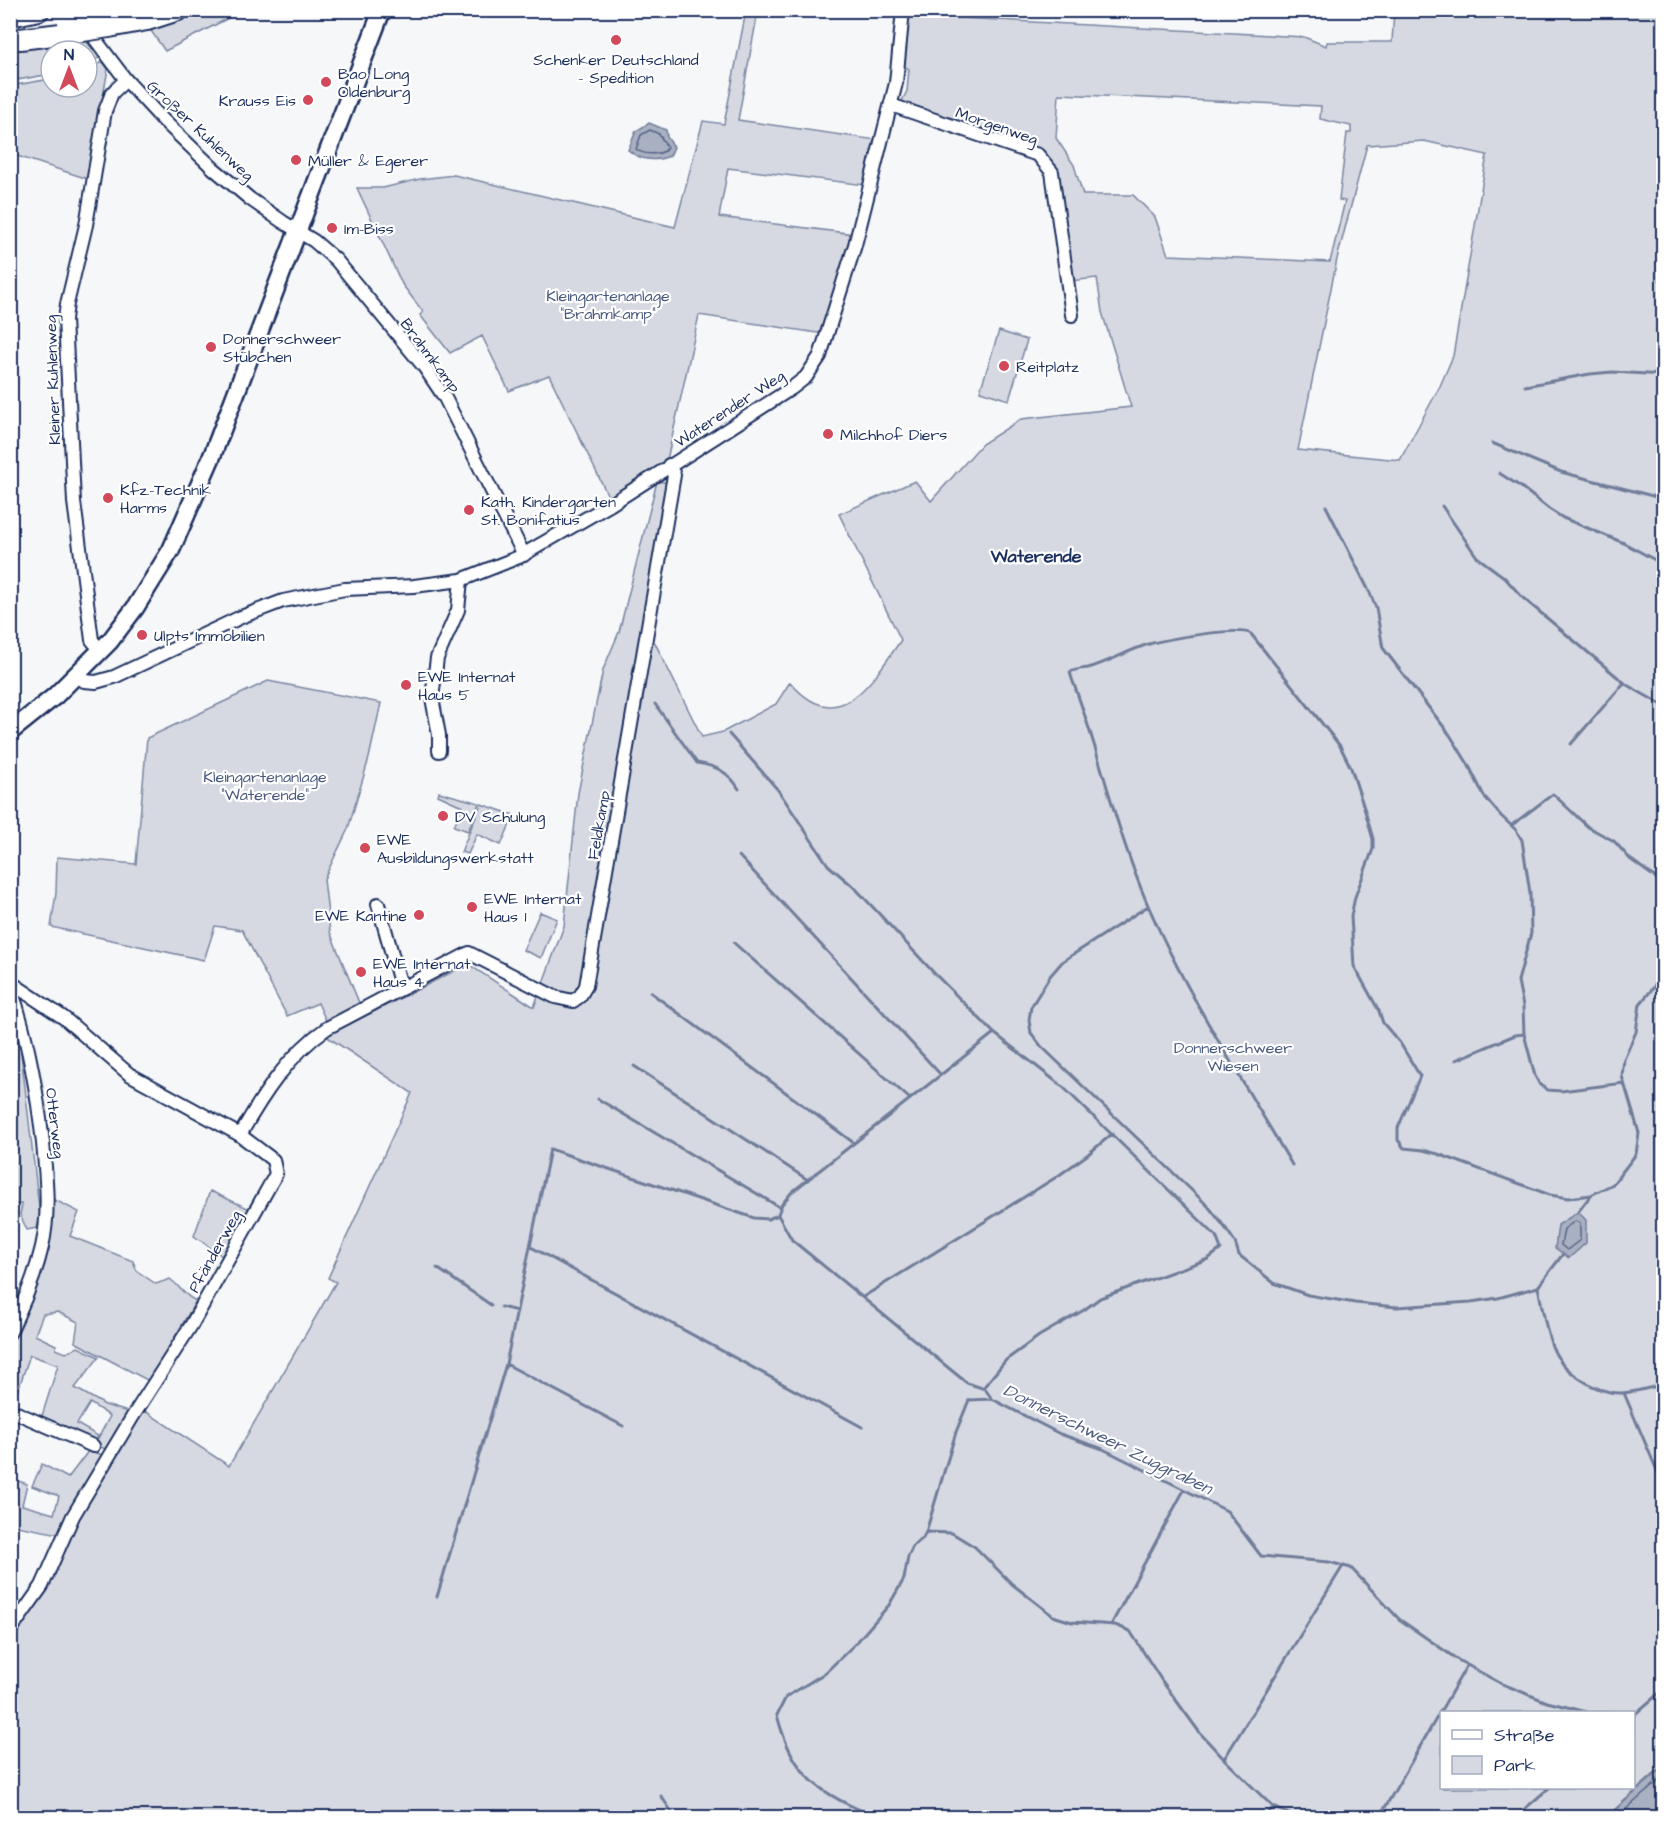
<svg xmlns="http://www.w3.org/2000/svg" width="1674" height="1828" font-family="'Architects Daughter',sans-serif">
<style>
.green{fill:#d6d9e2;stroke:#7884a0;stroke-width:1.5;fill-rule:evenodd}
.water{fill:#a9b0c1;stroke:#707c99;stroke-width:1.5}
.lines{fill:none;stroke-linecap:round;stroke-linejoin:round}
.shore{stroke:#546386;stroke-width:1.5}
.stream{stroke:#707c99;stroke-width:3}
.minor-casing{stroke:#1b2f5e;stroke-width:16}
.secondary-casing{stroke:#1b2f5e;stroke-width:21}
.trunk-casing{stroke:#1b2f5e;stroke-width:24}
.minor{stroke:#fff;stroke-width:12}
.secondary{stroke:#fff;stroke-width:16}
.trunk{stroke:#fff;stroke-width:20}
.trunk-bridge-casing{stroke:#1b2f5e;stroke-width:24;stroke-linecap:butt}
.trunk-bridge{stroke:#fff;stroke-width:20}
.poi-dot{fill:#d1495b;stroke:#fff;stroke-width:2}
.labels{text-anchor:middle;stroke-width:4.5;stroke-linejoin:round;paint-order:stroke}
.poi-label{font-size:16px;fill:#1b2f5e;stroke:#fff;text-anchor:start}
.street-label{font-size:16px;fill:#1b2f5e;stroke:#fff}
.park-label{font-size:16px;fill:#4a5a7f;stroke:#fff}
.neighbourhood-label{font-size:18px;font-weight:bold;fill:#1b2f5e;stroke:#fff}
.water-label{font-size:18px;font-style:italic;fill:#4d5c81;stroke:#fff}
</style>
<rect width="100%" height="100%" fill="#f6f7f9"/>
<filter id="ink" filterUnits="userSpaceOnUse"><feTurbulence type="fractalNoise" baseFrequency=".0167" numOctaves="2"/><feDisplacementMap in="SourceGraphic" scale="12" xChannelSelector="R" yChannelSelector="G"/><feConvolveMatrix kernelMatrix="1 2 1 2 8 2 1 2 1" color-interpolation-filters="sRGB"/></filter>
<g filter="url(#ink)">
<!-- green -->
<path class="green" d="M202,11h40l-77,40 -16,-23 34,-9z
M746,11h12l-20,109 139,20 -12,45 -137,-17 -9,49 135,17 -30,100 -125,-19 -32,145 -58,38 -60,-123 -40,16 -27,-55 -32,17 -30,-38 3,-3 -21,-28 -45,-96h26l37,-9 34,-4 221,52 28,-106 21,3z
M907,11h17v5l380,21 22,9 1,-4h65l2,-31h269v1755l-58,52h-1594v-181l36,-53 29,-68 66,-107 87,57 107,-184 -8,-4 84,-185 -86,-57 142,-72 66,43 30,-81 14,-133 25,-123 16,-38 38,-151 13,2 -25,152 7,2 50,100 21,-5 53,-28 14,-22c49,58 83,-2 111,-42l-62,-126 76,-33 16,20 51,-57 39,-25 110,-12 -29,-95 -5,-34 -27,3 -15,-111 -15,-17 -139,-50 6,-12 2,-22 -6,-3zM1059,94l262,12 -1,13 31,7v7h-4l-8,67 6,1 -15,61 -162,-7 -13,-38 -22,-22h-50l-9,-30 -18,-27zM1424,141l63,14 -34,201 -13,30 -40,74 -102,-10 39,-191 30,-114zM1442,1712h192v76h-192z
M84,38l15,20 -12,5v-12h-36v23l-40,7v-36z
M103,62l5,7 -20,110 -77,-25 -1,-68 41,-7v8h36v-18z
M999,331l28,9 -18,60 -29,-9z
M268,681l113,22 -12,55 -21,71 -24,50 6,53 30,73 -33,18 -9,-20 -31,13 -45,-86 -27,-4 -11,34 -153,-33 5,-34 1,-36 79,7 11,-126z
M439,792l40,11 -11,28 -14,-5 8,-20 -24,-11z
M481,804l33,11 -13,30 -24,-11 -9,20 -7,-2z
M540,912l17,7 -16,39 -18,-8z
M15,1033l4,3 21,180 -3,12 -10,2 -7,-15 2,-11 -11,1 -1,-171z
M210,1191l40,18 -28,47 -28,-20z
M53,1199l26,13 -9,24 63,25 4,10 19,13 14,-5c12,9 12,15 26,22l-47,80 -74,-39 3,-20 -20,-10 -15,2 -8,21 21,10v4l10,4 12,-6 21,10 -24,31 30,17 23,7 -19,39 -14,-7 15,-28 -20,-13 -13,21 21,12 -4,7 -53,-24 17,-54 -28,-10 -12,35 -7,6v-54l30,-72z
M89,1450l16,6 -46,78 -48,-9 -1,-47 17,6 -5,21 32,9 5,-18 -27,-10 10,-22 26,14z"/>
<!-- water -->
<path class="water" d="M649,123l17,7 1,7 7,10 -4,9c-15,6 -29,5 -42,-6l8,-19z
M1578,1212l8,8v23l-17,15 -14,-10 3,-23z
M1663,1768v49h-56z"/>
<g class="lines">
<!-- shore -->
<path class="shore" d="M650,130l9,4 8,13 -2,4c-8,4 -22,4 -29,-2l5,-14z
M1575,1221l5,2v17l-13,10 -6,-5 3,-16z
M1616,1818l48,-42"/>
<!-- stream -->
<path class="stream" d="M1660,280l4,-1
M1525,386l65,-12 22,-2 52,3
M1492,443l69,29 103,27
M1499,473l22,14 28,22 14,9 61,25 40,22
M1326,506l44,87 6,15 7,40 67,87 18,29 16,32 17,20 15,14 6,10 8,53 1,40 -13,48 5,25 1,28 11,42 5,9 8,5 13,1 63,-8
M1442,506l35,51 27,20 19,21 104,87 37,21
M655,704l42,59c19,3 32,9 42,26
M729,734l49,56 50,75 28,24 78,84 60,60 69,54 153,149 5,13 -13,10 -108,39 -16,12 -45,26 -33,24 -23,28
M1571,744l53,-61
M1512,825l41,-31 35,33 26,14 16,18 34,25
M739,856l202,219
M1148,906l-85,55 -13,15 -19,31 -2,13 2,13 10,13 167,160 19,24 8,12 4,13 35,28 34,12 47,8 42,4 74,-5 27,-4 40,-11 25,-33
M734,943l176,156
M650,992l204,151
M1456,1060l59,-25 9,-1
M634,1066l174,114
M598,1099l183,109
M1292,1165c-50,-86 -106,-171 -145,-262 -31,-72 -47,-150 -75,-224l-2,-7c6,-3 12,-3 18,-4 21,-6 41,-18 61,-24 18,-5 89,-18 102,-10l89,112 11,22 14,43 8,28v10l-18,48 -4,19 3,50 25,45 4,12 17,20 20,33 -22,52v12l6,8 19,2 15,4 112,41 18,3 23,-3
M1578,1212l13,-17 22,-11 23,-30 3,-21 -17,-57 2,-17 12,-27 4,-28 14,-17 10,-25
M778,1214l4,-10 10,-12 202,-159
M531,1247l331,180
M437,1268l54,37
M1538,1287c4,19 7,40 14,59 9,25 44,48 70,47 14,-1 28,-5 42,-9
M863,1297l195,-121 29,-21 25,-21
M501,1307l16,4
M506,1364l117,62
M1624,1393l40,94
M926,1532l26,1 23,14 37,37 41,32 19,6 43,3 15,6 32,50 38,52 24,26
M437,1597l69,-233 44,-215 204,69 14,1 10,-4 14,25 175,143 18,6 7,10 68,35 43,15 124,62 34,45 68,6 22,6 48,51 59,41 42,23 47,19 40,10
M1111,1625l73,-135
M1634,1715l30,-26
M661,1796l15,22
M565,1817v1
M878,1818c-58,-25 -84,-39 -101,-103l9,-18 39,-24 31,-30 33,-38 15,-26 4,-22 5,-11 10,-8 3,-6 30,-100 13,-32 23,-1
M1262,1818l12,-11
M1297,1818l-25,-12 -48,-47 119,-193
M1379,1818l88,-153
M1514,1818l35,-30"/>
<!-- minor casing -->
<g class="minor-casing">
<path id="minor" d="M73,10l53,70 35,38 52,50 37,31 33,23 31,19 22,19 89,108 20,30 79,157
M891,105l147,50 14,17 20,143
M101,651l-9,-11 -18,-138 -9,-183 2,-15 19,-79 19,-114 7,-18 14,-13
M78,675l6,6 12,1 18,-5 127,-60 42,-16 62,-12 69,-3 47,-6 58,-23 92,-53 181,-116 14,-11 14,-21 35,-111 41,-162 7,-73
M439,751v-16l-7,-37 5,-40 21,-48 3,-30
M378,904l21,75 5,7
M10,982l54,36 65,56 111,61 33,25 3,14 -84,150 -59,92 -60,100 -31,70 -32,45
M10,986c18,51 27,104 33,157 3,35 7,69 -1,104 -7,30 -19,57 -32,85
M240,1135c22,-39 49,-81 87,-107l142,-75 86,44 18,4 7,-5 6,-10 88,-511 -5,-10
M10,1410l83,36"/>
</g>
<!-- secondary casing -->
<g class="secondary-casing">
<path id="secondary" d="M10,732l45,-36 55,-55 25,-33 36,-58 41,-94 170,-446"/>
</g>
<!-- trunk casing -->
<g class="trunk-casing">
<path id="trunk" d="M10,16l29,-6
M109,27l38,-7 31,-10
M10,38l10,1 49,-6"/>
</g>
<!-- minor -->
<use href="#minor" class="minor"/>
<!-- secondary -->
<use href="#secondary" class="secondary"/>
<!-- trunk -->
<use href="#trunk" class="trunk"/>
<!-- trunk-bridge casing -->
<g class="trunk-bridge-casing">
<path id="trunk-bridge" d="M68,22l31,-8
M69,33l40,-6"/>
</g>
<!-- trunk-bridge -->
<use href="#trunk-bridge" class="trunk-bridge"/>
</g>
</g>
<!-- markers -->
<g class="poi-dot">
<circle cx="616" cy="40" r="6"/>
<circle cx="326" cy="82" r="6"/>
<circle cx="308" cy="100" r="6"/>
<circle cx="296" cy="160" r="6"/>
<circle cx="332" cy="228" r="6"/>
<circle cx="211" cy="347" r="6"/>
<circle cx="1004" cy="366" r="6"/>
<circle cx="828" cy="434" r="6"/>
<circle cx="108" cy="498" r="6"/>
<circle cx="469" cy="510" r="6"/>
<circle cx="142" cy="635" r="6"/>
<circle cx="406" cy="685" r="6"/>
<circle cx="443" cy="816" r="6"/>
<circle cx="365" cy="848" r="6"/>
<circle cx="472" cy="907" r="6"/>
<circle cx="419" cy="915" r="6"/>
<circle cx="361" cy="972" r="6"/>
</g>
<g class="labels">
<!-- poi labels -->
<g class="poi-label">
<text x="616" y="65" text-anchor="middle">Schenker Deutschland<tspan x="616" dy="18">- Spedition</tspan></text>
<text x="338" y="79">Bao Long<tspan x="338" dy="18">Oldenburg</tspan></text>
<text x="296" y="106" text-anchor="end">Krauss Eis</text>
<text x="308" y="166">Müller &amp; Egerer</text>
<text x="344" y="234">Im-Biss</text>
<text x="223" y="344">Donnerschweer<tspan x="223" dy="18">Stübchen</tspan></text>
<text x="1016" y="372">Reitplatz</text>
<text x="840" y="440">Milchhof Diers</text>
<text x="120" y="495">Kfz.-Technik<tspan x="120" dy="18">Harms</tspan></text>
<text x="481" y="507">Kath. Kindergarten<tspan x="481" dy="18">St. Bonifatius</tspan></text>
<text x="154" y="641">Ulpts Immobilien</text>
<text x="418" y="682">EWE Internat<tspan x="418" dy="18">Haus 5</tspan></text>
<text x="455" y="822">DV Schulung</text>
<text x="377" y="845">EWE<tspan x="377" dy="18">Ausbildungswerkstatt</tspan></text>
<text x="484" y="904">EWE Internat<tspan x="484" dy="18">Haus 1</tspan></text>
<text x="407" y="921" text-anchor="end">EWE Kantine</text>
<text x="373" y="969">EWE Internat<tspan x="373" dy="18">Haus 4</tspan></text>
</g>
<!-- street labels -->
<g class="street-label">
<text transform="translate(997 125) rotate(19)" y="6">Morgenweg</text>
<text transform="translate(201 130) rotate(43)" y="6">Großer Kuhlenweg</text>
<text transform="translate(431 355) rotate(53)" y="6">Brahmkamp</text>
<text transform="translate(52 380) rotate(-92)" y="6">Kleiner Kuhlenweg</text>
<text transform="translate(729 408) rotate(-33)" y="6">Waterender Weg</text>
<text transform="translate(598 825) rotate(-80)" y="6">Feldkamp</text>
<text transform="translate(56 1123) rotate(83)" y="6">Otterweg</text>
<text transform="translate(214 1251) rotate(-61)" y="6">Pfänderweg</text>
</g>
<!-- park labels -->
<g class="park-label">
<text x="608" y="301">Kleingartenanlage<tspan x="608" dy="18">"Brahmkamp"</tspan></text>
<text x="265" y="782">Kleingartenanlage<tspan x="265" dy="18">"Waterende"</tspan></text>
<text x="1233" y="1053">Donnerschweer<tspan x="1233" dy="18">Wiesen</tspan></text>
</g>
<!-- neighbourhood labels -->
<g class="neighbourhood-label">
<text x="1036" y="562">Waterende</text>
</g>
<!-- water labels -->
<g class="water-label">
<text transform="translate(1108 1439) rotate(26)" y="6">Donnerschweer Zuggraben</text>
</g>
</g>
<!-- margin -->
<rect width="1674" height="1828" fill="none" stroke="#fff" stroke-width="36"/>
<rect x="18" y="18" width="1638" height="1792" fill="none" stroke="#1b2f5e" stroke-width="2" filter="url(#ink)"/>
<!-- legend -->
<rect x="1440" y="1711" width="195" height="78" fill="#ffffff" stroke="#a4acbf" stroke-width="1.5"/>
<rect x="1452" y="1730" width="30" height="9" fill="#ffffff" stroke="#a4acbf" stroke-width="1.5"/>
<text x="1494" y="1741" font-size="18" fill="#1b2f5e">Straße</text>
<rect x="1452" y="1756" width="30" height="18" fill="#d6d9e2" stroke="#a4acbf" stroke-width="1.5"/>
<text x="1494" y="1771" font-size="18" fill="#1b2f5e">Park</text>
<!-- north arrow -->
<g transform="translate(69 69)"><circle r="28" fill="#ffffff" stroke="#a4acbf" stroke-width="1.5"/>
<path d="M0-4.5L10 22L0 15L-10 22Z" fill="#d1495b"/>
<text y="-9" font-size="16" font-weight="bold" text-anchor="middle" fill="#1b2f5e">N</text>
</g>
</svg>
